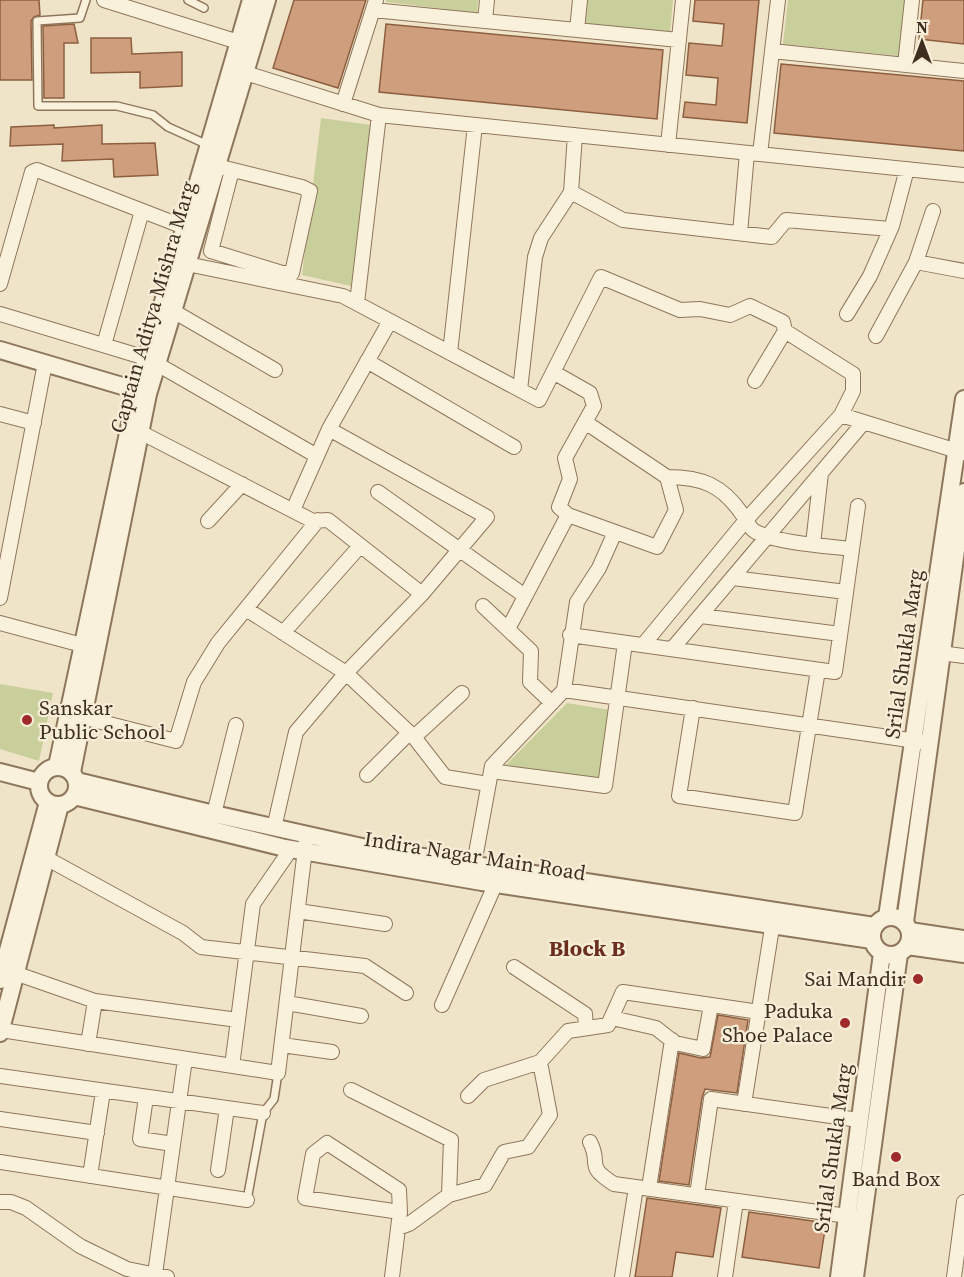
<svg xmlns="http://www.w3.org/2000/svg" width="964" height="1277" font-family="'Source Serif 4',serif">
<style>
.green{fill:#c9cf9b}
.building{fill:#cf9f7d;stroke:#8d5f41;stroke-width:1.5}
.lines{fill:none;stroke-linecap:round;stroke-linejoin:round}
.service-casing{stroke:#8d765c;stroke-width:10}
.minor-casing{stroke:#8d765c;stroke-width:16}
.tertiary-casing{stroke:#8d765c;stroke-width:20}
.service{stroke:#faf1dc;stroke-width:7}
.minor{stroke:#faf1dc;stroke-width:14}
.tertiary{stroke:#faf1dc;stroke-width:16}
.poi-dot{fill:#9e2a2b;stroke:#f7eed8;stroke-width:2}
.labels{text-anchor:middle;stroke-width:4.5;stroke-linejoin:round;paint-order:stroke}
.street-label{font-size:21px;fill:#3d2e20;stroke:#f7eed8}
.poi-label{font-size:21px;fill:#3d2e20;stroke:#f7eed8;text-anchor:end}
.neighbourhood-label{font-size:22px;font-weight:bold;fill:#6b2e1e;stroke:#f7eed8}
</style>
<rect width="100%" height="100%" fill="#f0e4c8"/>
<!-- green -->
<path class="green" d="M386,0h92l-1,13 -91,-11z
M587,0h86l-3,33 -85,-8z
M788,0h117l-6,56 -116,-12z
M321,118l50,7 -20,161 -49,-11z
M0,684l53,9 -14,68 -39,-12z
M567,703l43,7 -11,70 -93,-15z"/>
<!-- building -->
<path class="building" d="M0,0h39l1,15 -6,2 -3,4 1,59h-32z
M294,0h72l-28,88 -65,-20z
M695,0h64l-12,123 -64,-6 2,-15 31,3 2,-27 -32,-3 3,-32 33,3 2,-22 -31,-3z
M923,0h41v44l-45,-5z
M74,24l4,19h-14v55h-20l-1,-72z
M386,24l277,26 -6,69 -278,-27z
M91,38h40l1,16 50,-2v34l-42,2v-16l-49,1z
M781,64l183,17v70l-190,-18z
M54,125v3l48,-3v19l53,-1 3,32 -44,2 -1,-18 -51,2 1,-17 -53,2 1,-19z
M718,1015l30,5 -11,73 -32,-4 -3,9 -13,87 -30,-4 20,-128 22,5 9,-1z
M647,1198l74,10 -8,49 -37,-5 -4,25h-37z
M749,1212l77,11 -7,45 -77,-11z"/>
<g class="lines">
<!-- service casing -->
<g class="service-casing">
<path id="service" d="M86,0l-6,18 -43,3 1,85h79l36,9 15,12 40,18
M188,0l16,8
M247,1200l16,-87 11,-14 4,-26"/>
</g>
<!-- minor casing -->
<g class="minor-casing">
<path id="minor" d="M104,0l144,45
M373,10l306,30
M485,21l2,-21
M577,30l3,-30
M772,51l192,20
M905,65l7,-65
M236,70l143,45 585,60
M343,104l33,-104
M668,145l15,-145
M760,154l18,-154
M217,166l85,21 8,4 -18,82h-10l-71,-22 21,-81
M571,192l52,28 149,17 14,-17 104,9
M740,233l7,-80
M916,262l48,9
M187,264l156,32 196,104 62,-123 79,33 20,-1 30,6 20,-9 33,16 2,9 68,43v17l-12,24 -95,105 -103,125
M0,284l32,-112 5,-2 147,57
M357,303l22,-188
M173,311l102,59
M0,314l146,44
M847,314l23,-38 22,-50 15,-57
M876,336l40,-74 17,-51
M104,345l38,-134
M450,353l25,-228
M367,361l147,86
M157,364l160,92
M553,372l37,21 4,13 -29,52 5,21 -11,28 9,8 89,32 19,-37 -9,-33 -82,-55
M755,381l30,-50
M520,390l15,-133 6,-19 30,-46 4,-57
M0,414l34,9
M841,415l123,38
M140,432l173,89 15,-1 94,74
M667,477c35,0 55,8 75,37 5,6 7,15 14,18 22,11 70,14 96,17
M378,492l147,104
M293,510l36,-81 61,-108
M208,521l34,-37
M813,544l8,-71
M733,578l113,14
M0,598l45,-235
M483,606l48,45 -1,31 22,21
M246,609l100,64 68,64 31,40 43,7
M701,616l139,18
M0,623l82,22
M508,629l60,-114
M283,633l77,-87
M570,635l265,37 23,-166
M672,649l192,-227
M933,652l31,4
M564,690l13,-88 22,-34 16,-36
M693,708l-14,88 116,17 23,-143
M82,717l94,24 18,-59 24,-39 100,-123
M414,737l48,-44
M491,771l114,15 20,-143
M367,775l42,-42
M214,814l22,-89
M274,828l22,-96 50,-59 76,-79 65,-77 -158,-88
M46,858l137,75 18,14 164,19 41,27
M472,875l20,-109 72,-76 359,52
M298,911l87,13
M514,967l71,47 1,14
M6,970l89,31 143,19
M287,1003l74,13
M442,1005l57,-129
M612,1018l44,10 19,15 28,6 8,-44
M1,1030l277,43 28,-232
M88,1044l7,-43
M282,1045l50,7
M232,1066l21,-162 38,-55
M0,1076l263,37
M351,1090l100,50 -2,55 -40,29 -11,4
M468,1096l16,-16 56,-18 28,-31 40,-6 15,-33 136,20
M146,1097l-6,42 33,5
M744,1104l30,-189
M0,1119l97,14
M590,1142c12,23 -6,23 24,42l241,33
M0,1162l247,38
M218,1170l9,-62
M90,1176l13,-85
M649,1188l23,-148
M449,1195l36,-10 19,-33 24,-5 22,-32 -10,-53
M697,1195l14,-96 148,21
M0,1202h11l15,6 54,38 47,23 40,8
M155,1274l30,-215
M392,1277l8,-65 -95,-14 8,-44 14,-11 72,47 1,22
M622,1277l14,-90
M725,1277l11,-76
M954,1277l10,-75"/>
</g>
<!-- tertiary casing -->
<g class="tertiary-casing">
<path id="tertiary" d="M0,350l146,43
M57,766l80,-375 114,-391
M39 786a19 19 0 1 1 38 0a19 19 0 1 1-38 0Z
M0,772l39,10
M72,772l76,-378 119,-394
M77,781l137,33 157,35 503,77
M74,796l211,52 197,34 390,58
M872 936a19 19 0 1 1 38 0a19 19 0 1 1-38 0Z
M887,917l77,-518
M905,922l59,-430
M910,931l54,8
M907,946l57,8
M0,980l48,-178
M0,1033l60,-228
M839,1277l43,-324
M855,1277l44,-323"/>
</g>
<!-- service -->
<use href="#service" class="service"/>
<!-- minor -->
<use href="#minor" class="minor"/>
<!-- tertiary -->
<use href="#tertiary" class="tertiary"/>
</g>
<!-- markers -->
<g class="poi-dot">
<circle cx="27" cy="720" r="6"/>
<circle cx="918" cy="979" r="6"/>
<circle cx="845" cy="1023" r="6"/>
<circle cx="896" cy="1157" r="6"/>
</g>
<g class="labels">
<!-- street labels -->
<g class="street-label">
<text transform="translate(153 307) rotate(-74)" y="7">Captain Aditya Mishra Marg</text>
<text transform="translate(904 654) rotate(-82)" y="7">Srilal Shukla Marg</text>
<text transform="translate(475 856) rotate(9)" y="7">Indira Nagar Main Road</text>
<text transform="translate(833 1148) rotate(-82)" y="7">Srilal Shukla Marg</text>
</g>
<!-- poi labels -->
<g class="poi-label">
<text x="39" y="715" text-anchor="start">Sanskar<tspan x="39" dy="24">Public School</tspan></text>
<text x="906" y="986">Sai Mandir</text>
<text x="833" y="1018">Paduka<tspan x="833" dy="24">Shoe Palace</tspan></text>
<text x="896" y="1186" text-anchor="middle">Band Box</text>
</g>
<!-- neighbourhood labels -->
<g class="neighbourhood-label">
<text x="587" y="956">Block B</text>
</g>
</g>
<!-- north arrow -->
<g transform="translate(922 42)" stroke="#f7eed8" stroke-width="4.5" paint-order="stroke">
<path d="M0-4.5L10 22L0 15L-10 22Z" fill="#3d2e20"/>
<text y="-9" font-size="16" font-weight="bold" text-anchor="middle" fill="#3d2e20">N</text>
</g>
</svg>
